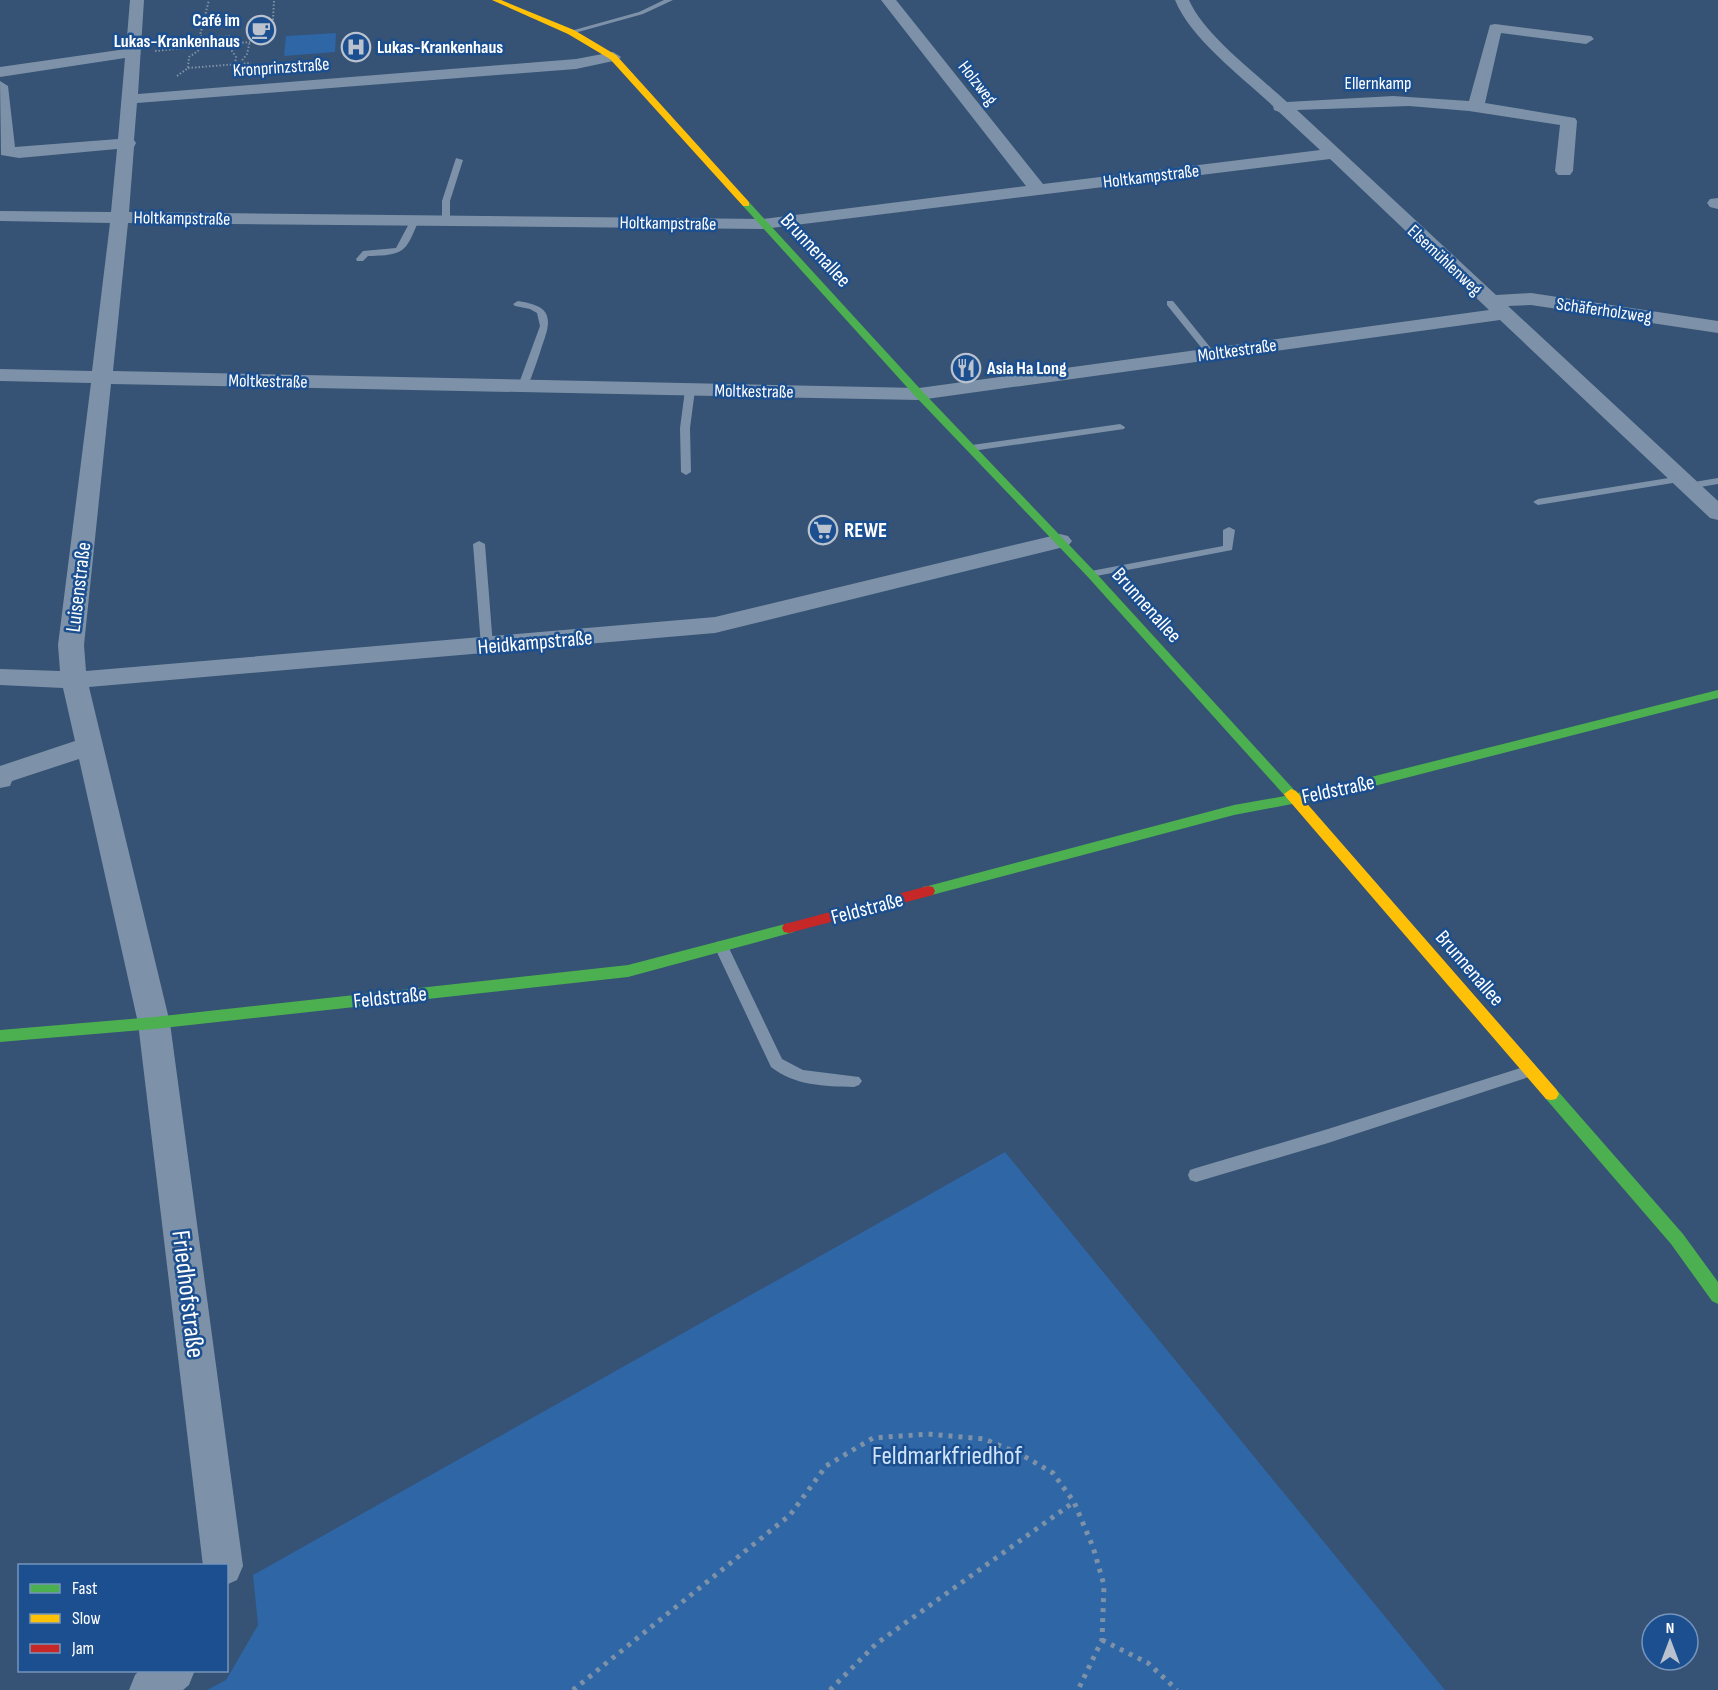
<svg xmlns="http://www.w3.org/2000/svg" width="1718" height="1690" font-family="'Sofia Sans Condensed',sans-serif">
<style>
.green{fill:#2f66a5}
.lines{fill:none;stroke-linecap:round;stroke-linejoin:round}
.path-far1{stroke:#7d92a8;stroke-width:2;stroke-dasharray:1.5 2;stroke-linecap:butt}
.path{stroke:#7d92a8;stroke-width:5;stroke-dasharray:4 6;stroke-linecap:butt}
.lane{fill:#7d92a8;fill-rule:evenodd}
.street{fill:#7d92a8;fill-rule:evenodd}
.fast{fill:#4caf50;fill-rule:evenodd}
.slow{fill:#ffc107;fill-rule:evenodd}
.jam{fill:#c62828;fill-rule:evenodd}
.labels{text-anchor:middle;stroke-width:5;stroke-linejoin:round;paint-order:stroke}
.far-poi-label{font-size:18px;font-weight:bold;fill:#fff;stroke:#1b4f8f;text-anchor:start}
.far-street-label{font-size:18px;fill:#fff;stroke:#1b4f8f}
.street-label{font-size:21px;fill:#fff;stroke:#1b4f8f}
.poi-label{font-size:21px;font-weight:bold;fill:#fff;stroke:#1b4f8f;text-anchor:start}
.near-street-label{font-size:26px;fill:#fff;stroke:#1b4f8f}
.near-park-label{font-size:26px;fill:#cfe3fa;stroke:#1b4f8f}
</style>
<rect width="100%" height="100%" fill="#365274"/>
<!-- green -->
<path class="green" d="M336,33l-1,19 -51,4 2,-20z
M1005,1152l440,538h-1238l19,-10 32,-55 -5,-50z"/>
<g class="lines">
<!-- path-far1 -->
<path class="path-far1" d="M273,20l1,-20
M204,38l26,-2 3,2 -1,13 4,6 -2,15
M155,51l95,-9
M240,63l7,-9 3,-13
M188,68l63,-5
M177,76l11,-8 1,-11 9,-6 6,-13 -4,-3 9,-35"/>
<!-- path -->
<path class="path" d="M1102,1640l46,23 29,27
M573,1690l217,-175 36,-49 47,-28 55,-4 56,5 36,15 33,19 21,29 19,45 11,38 -2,55 -24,50
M830,1690l46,-46 198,-142"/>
<!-- lane -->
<path class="lane" d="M664,0h9l-30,14 -72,20 -4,-2 72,-20z
M456,158l7,2 -13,41v20l-4,3 -4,-3v-20z
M412,218l7,2c-14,33 -14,35 -51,36l-5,5h-6l-1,-2 7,-8 33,-3z
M518,301c33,5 35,16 24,45 -4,13 -9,27 -14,40l-5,3 -5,-3 22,-60 -3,-13 -7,-4 -15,-3 -2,-2z
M1167,301h6l41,51v4h-6l-41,-51z
M690,387l5,3 -5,38 1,44 -5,3 -5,-3 -1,-44 5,-38z
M1120,424l5,3 -1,2 -152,22 -5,-3 5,-3z
M1681,476l4,1v4l-147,24 -5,-3 5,-3z
M1718,478v6l-30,5 -5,-3 5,-3z
M1229,527l6,3 -3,20 -141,27 -6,-3 6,-3 132,-25v-16z
M479,541l6,3 8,102 -6,4 -6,-4 -8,-102z
M721,941l5,1 2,4 54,113 21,11 56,7 3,4 -3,4 -5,2c-30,-1 -59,-1 -83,-20l-57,-121 2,-4z
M1530,1065l5,2 3,4 -3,4 -207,68 -132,39 -6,-2 -2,-5 2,-5 6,-2 132,-39z"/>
<!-- street -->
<path class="street" d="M130,0h14l-6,94 438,-35 37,-7 8,5 -3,3 -42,9 -439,34 -3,37 2,3 -2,4 -5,65 634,7 263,-33 -145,-186h15l147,184 277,-34 -41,-38 -5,-2 -1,-4c-31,-29 -83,-68 -98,-106h14c15,35 69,75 98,102l106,-6 76,5 21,-76 5,-1 96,12 3,3 -8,5 -85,-11 -16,70 90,15 2,3 -4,50 -3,4h-12l-3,-4 5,-46 -91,-14 -60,-5 -112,4 199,185 35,-2 187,28v12l-187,-28 -23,1 210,195v19l-8,-2 -210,-198 -581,80 -808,-16 -27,261 2,26 629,-54 345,-83 8,2 4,5 -4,5 -353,87 -626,54 81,336 73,543 -6,14 -11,5v-19h-23l-65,-543 -59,-264 -67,22 -2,5 -10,2v-22l75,-25 -12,-53 -63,-3v-16l60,2 -2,-26 33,-262 -91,-2v-12l92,2 18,-148 -110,-2v-10l111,1 6,-63 -98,9 -18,-3 -1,-74 8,5 7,61 103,-8 7,-81 -125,19v-10l126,-18zM1330,159l159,151 -570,78 -806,-17 15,-148 635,6z
M1718,198v11l-8,-2 -3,-4 3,-4z
M140,1670h55l-6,15 -6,5h-54l6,-15z"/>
<!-- fast -->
<path class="fast" d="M743,202h6l174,190 172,180 202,221 42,-8 379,-95v8l-379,97 -105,20 -306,81 -5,-1 -2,-4 2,-4 5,-1 306,-81 51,-9 -198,-220 -172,-180 -172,-190z
M789,923l5,1 2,4 -2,4 -166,45 -474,52 -154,13v-12l154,-13 474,-52z
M1551,1088l5,1 127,145 35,48v22l-6,-3 -41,-57 -125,-145 -3,-5 3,-5z"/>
<!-- slow -->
<path class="slow" d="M492,0h9l73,30 42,25 133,147v4h-6l-133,-147 -42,-25z
M1291,789l5,2 260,298 3,5 -3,5 -5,1 -5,-1 -260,-302 -2,-3z"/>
<!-- jam -->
<path class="jam" d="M928,886l5,1 2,4 -2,4 -144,38 -5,-1 -2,-4 2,-4 5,-1z"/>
</g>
<!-- icons -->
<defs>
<g id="cafe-ring" transform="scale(1.5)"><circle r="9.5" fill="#1b4f8f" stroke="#b9c2ce" stroke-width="1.5"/><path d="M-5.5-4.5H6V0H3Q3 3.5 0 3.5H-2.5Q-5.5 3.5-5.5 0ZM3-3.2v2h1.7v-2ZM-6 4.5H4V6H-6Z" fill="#b9c2ce"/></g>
<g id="hospital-ring" transform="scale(1.5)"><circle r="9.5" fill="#1b4f8f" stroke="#b9c2ce" stroke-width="1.5"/><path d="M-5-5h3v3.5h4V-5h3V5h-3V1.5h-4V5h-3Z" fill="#b9c2ce"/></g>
<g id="restaurant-ring" transform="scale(1.5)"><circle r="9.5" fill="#1b4f8f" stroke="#b9c2ce" stroke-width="1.5"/><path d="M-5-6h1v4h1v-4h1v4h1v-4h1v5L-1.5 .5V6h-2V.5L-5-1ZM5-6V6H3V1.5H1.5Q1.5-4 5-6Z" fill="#b9c2ce"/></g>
<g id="supermarket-ring" transform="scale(1.5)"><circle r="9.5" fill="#1b4f8f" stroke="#b9c2ce" stroke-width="1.5"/><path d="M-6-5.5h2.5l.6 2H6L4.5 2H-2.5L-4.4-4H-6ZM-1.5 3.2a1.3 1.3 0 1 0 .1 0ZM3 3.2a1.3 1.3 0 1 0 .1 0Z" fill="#b9c2ce"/></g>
</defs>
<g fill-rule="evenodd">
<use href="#cafe-ring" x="261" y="30"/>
<use href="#hospital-ring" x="356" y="47"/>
<use href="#restaurant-ring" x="966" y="368"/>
<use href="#supermarket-ring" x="823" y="530"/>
</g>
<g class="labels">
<!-- far-poi labels -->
<g class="far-poi-label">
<text x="240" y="26" text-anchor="end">Café im<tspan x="240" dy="21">Lukas-Krankenhaus</tspan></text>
<text x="377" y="53">Lukas-Krankenhaus</text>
<text x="987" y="374">Asia Ha Long</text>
</g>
<!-- far-street labels -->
<g class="far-street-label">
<text transform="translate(281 67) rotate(-4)" y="6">Kronprinzstraße</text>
<text transform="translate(978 83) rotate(52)" y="6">Holzweg</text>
<text x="1378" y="89">Ellernkamp</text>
<text transform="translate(1151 176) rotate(-7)" y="6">Holtkampstraße</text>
<text transform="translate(182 218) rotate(1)" y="6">Holtkampstraße</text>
<text transform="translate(668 223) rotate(1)" y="6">Holtkampstraße</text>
<text transform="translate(1445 260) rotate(43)" y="6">Elsemühlenweg</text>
<text transform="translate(1604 310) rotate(8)" y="6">Schäferholzweg</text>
<text transform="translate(1237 350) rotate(-8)" y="6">Moltkestraße</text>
<text transform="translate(268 381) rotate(1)" y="6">Moltkestraße</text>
<text transform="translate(754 391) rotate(1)" y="6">Moltkestraße</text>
</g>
<!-- street labels -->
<g class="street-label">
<text transform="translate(816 250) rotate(47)" y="7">Brunnenallee</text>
<text transform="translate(78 587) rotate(-83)" y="7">Luisenstraße</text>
<text transform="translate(1147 605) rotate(48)" y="7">Brunnenallee</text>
<text transform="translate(535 642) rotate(-5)" y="7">Heidkampstraße</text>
<text transform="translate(1338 789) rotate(-12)" y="7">Feldstraße</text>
<text transform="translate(867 908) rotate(-15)" y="7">Feldstraße</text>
<text transform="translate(1470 968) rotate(49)" y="7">Brunnenallee</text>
<text transform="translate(390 997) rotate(-6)" y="7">Feldstraße</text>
</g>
<!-- poi labels -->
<g class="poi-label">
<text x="844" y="537">REWE</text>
</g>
<!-- near-street labels -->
<g class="near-street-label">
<text transform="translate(189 1294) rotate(83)" y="9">Friedhofstraße</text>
</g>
<!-- near-park labels -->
<g class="near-park-label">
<text x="947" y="1464">Feldmarkfriedhof</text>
</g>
</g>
<!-- legend -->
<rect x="18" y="1564" width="210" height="108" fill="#1b4f8f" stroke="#7695bc" stroke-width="1.5"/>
<rect x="30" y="1584" width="30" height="9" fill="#4caf50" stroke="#7695bc" stroke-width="1.5"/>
<text x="72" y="1594" font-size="18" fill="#ffffff">Fast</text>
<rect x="30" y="1614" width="30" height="9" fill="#ffc107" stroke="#7695bc" stroke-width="1.5"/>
<text x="72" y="1624" font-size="18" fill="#ffffff">Slow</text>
<rect x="30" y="1644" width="30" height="9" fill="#c62828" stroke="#7695bc" stroke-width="1.5"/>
<text x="72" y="1654" font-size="18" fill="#ffffff">Jam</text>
<!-- north arrow -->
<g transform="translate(1670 1642)"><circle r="28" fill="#1b4f8f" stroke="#7695bc" stroke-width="1.5"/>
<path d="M0-4.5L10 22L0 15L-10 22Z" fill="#b9c2ce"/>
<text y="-9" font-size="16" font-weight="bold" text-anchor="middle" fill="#ffffff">N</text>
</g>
</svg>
